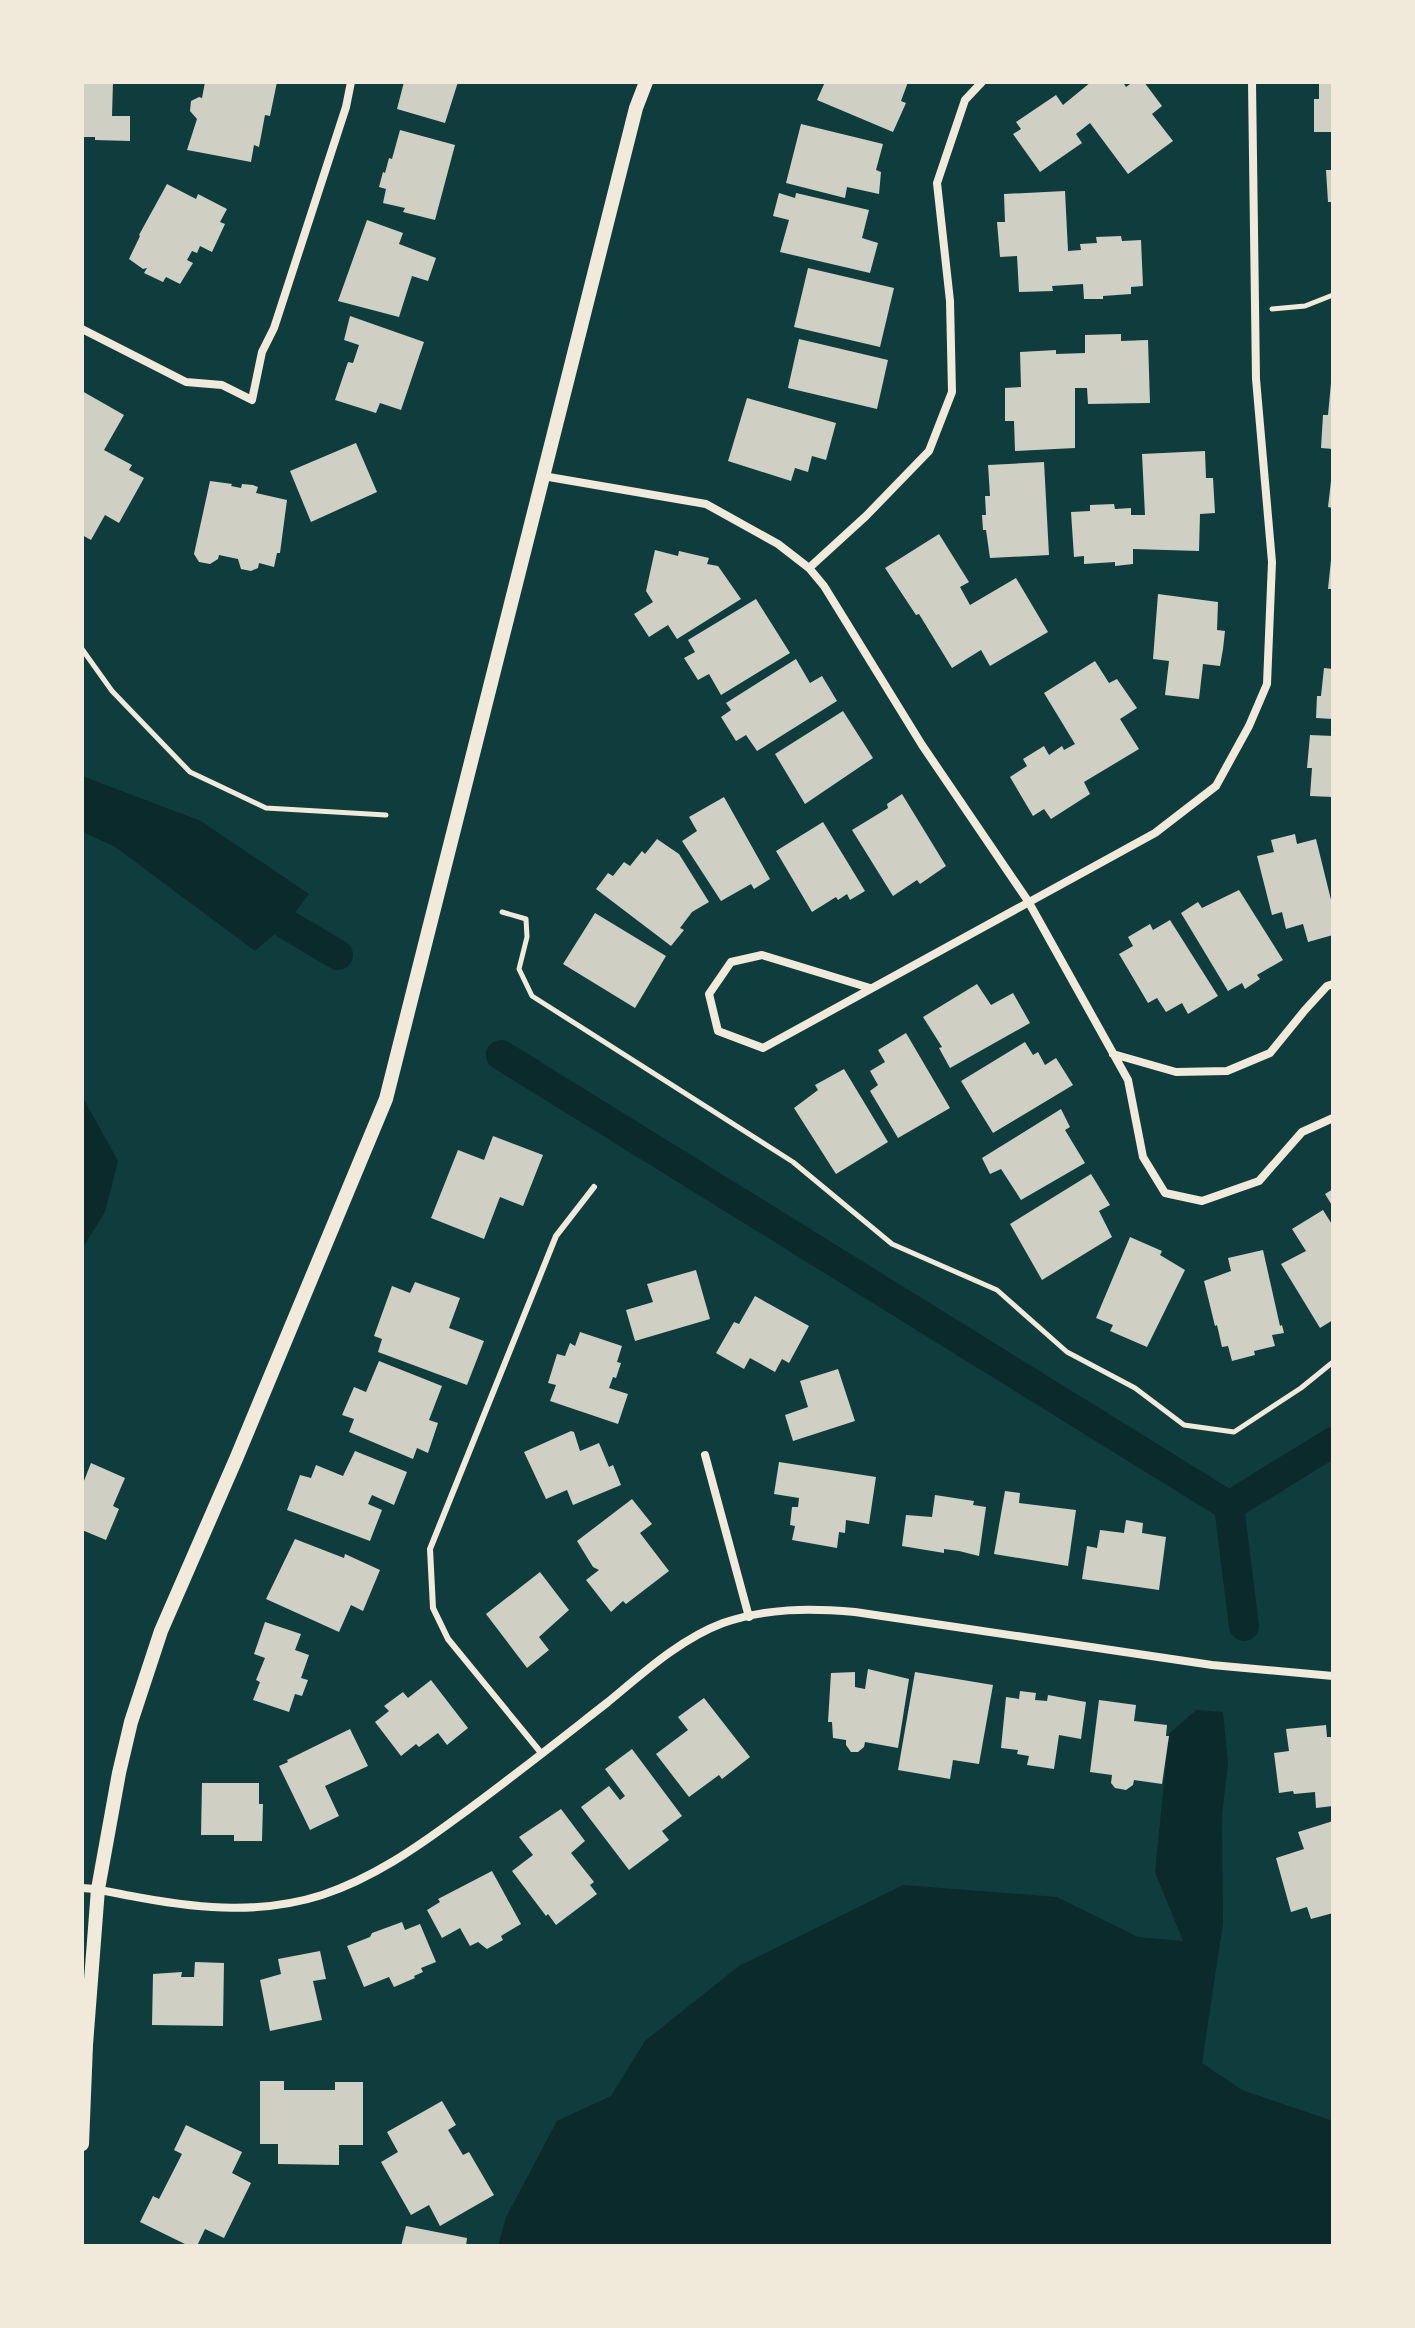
<svg xmlns="http://www.w3.org/2000/svg" width="1415" height="2328" font-family="'Work Sans',sans-serif">
<style>
.water{fill:#0a2a2b}
.lines{fill:none;stroke-linecap:round;stroke-linejoin:round}
.canal{stroke:#0a2a2b;stroke-width:30}
.building{fill:#cfcfc3}
.path{stroke:#f1e9da;stroke-width:5}
.service{stroke:#f1e9da;stroke-width:6}
.minor{stroke:#f1e9da;stroke-width:8}
.tertiary{stroke:#f1e9da;stroke-width:14}
</style>
<rect width="100%" height="100%" fill="#0f3d3e"/>
<!-- water -->
<path class="water" d="M82,776l119,45 108,73 -23,30 -31,27 -141,-105 -32,-14z
M82,1096l36,65 -13,51 -23,37z
M1196,1710l27,2 5,52 -6,51 1,108 -21,140 40,27 91,31v125h-835l8,-29 51,-96 54,-25 34,-55 94,-75 164,-81 154,12 81,40 45,4 -28,-69 14,-138z"/>
<g class="lines">
<!-- canal -->
<path class="canal" d="M286,924l52,31
M501,1055l728,451
M1229,1506l104,-64
M1229,1506l15,120"/>
</g>
<!-- building -->
<path class="building" d="M82,82h31l-1,34h18v25l-35,-1v-3h-13z
M205,82h72l-7,34 -5,-1 -6,32 -5,-2 -3,17 -64,-12 10,-31 -7,-8 1,-10 8,-4 3,1z
M404,82h54l-13,41 -48,-14z
M825,82h83l-7,19 5,2 -13,29 -76,-32z
M1091,82h32l3,5 7,-5h11l18,24 -10,8 21,27 -45,33 -38,-51 -14,11 6,9 -42,29 -27,-38 8,-5 -5,-7 40,-27 7,10z
M1319,82h14v50h-19v-33h5z
M801,124l82,20 -7,26 5,2 -2,22 -32,-7 -2,11 -59,-15z
M400,130l55,15 -20,75 -32,-8 2,-4 -22,-5 3,-14 -7,-2 4,-15 2,1 4,-15 3,1z
M1326,170h7v32h-5z
M167,184l29,15 2,-5 29,15 -7,13 5,2 -13,28 -12,-6 -3,7 -5,-2 -5,9 6,3 -13,21 -14,-7 -3,5 -19,-9 3,-5 -4,1 -14,-10 11,-23 -1,-1z
M1065,191l3,60 13,-1 -1,-6 17,-1 -1,-6 25,-1 1,5 19,-1 2,46 -12,1v7l-28,2v3h-19l-1,-15 -31,2 1,5 -34,1 -2,-36 -17,1 -3,-35h8l-1,-28z
M779,193l16,5 1,-5 73,17 -7,28 16,5 -8,30 -90,-21 9,-32 -16,-4z
M367,220l36,13 -4,11 37,14 -8,23 -16,-5 -13,41 -61,-16z
M808,268l86,20 -14,59 -86,-20z
M350,316l74,26 -23,68 -21,-7 -4,10 -41,-13 13,-38 5,1 6,-18 -15,-5z
M1121,334v7l27,-1 2,63 -62,1 -1,-16h-12v60l-60,3 -1,-30h-9v-33l16,-1 -1,-35 36,-2v4l29,-1v-18z
M799,339l89,21 -11,49 -89,-21z
M1331,383h2v66l-12,-1 2,-33h5z
M82,391l42,24 -20,35 28,15 -3,5 15,8 -25,45 -14,-8 -14,25 -9,-5z
M747,398l89,25 -10,37 -14,-4 -4,16 -13,-4 -4,13 -63,-20z
M356,443l21,49 -66,30 -21,-51z
M1205,451l1,27h7l2,35 -15,1 -1,37 -66,-2v15l-18,2v-4l-31,2v-8l-10,1 -3,-45 19,-1v-6l24,-1 1,5 16,-1v7h14l-3,-61z
M1044,462l5,93 -59,3 -4,-28h-3l-1,-15h4l-1,-19h5l-2,-31z
M210,481l22,3 -1,2 10,2 1,-4 11,1 5,2 -2,6 31,7 -7,53h-3l-3,14 -15,-4 -1,5 -7,3 -10,-2 -3,-10 -19,-4 -1,4 -8,5 -11,-2 -5,-8z
M1331,481h2v27l-5,-1z
M939,534l30,48 -9,5 10,18 46,-27 32,54 -58,34 -9,-16 -29,18 -33,-54 -3,1 -31,-47z
M655,550l23,6 1,-5 30,7 -2,6 11,2 23,33 -64,40 -9,-14 -19,12 -15,-23 19,-12 -7,-11z
M1331,560h2v29h-5z
M1158,594l60,8 -1,28 8,1 -2,18 -3,17 -17,-2 -4,35 -34,-4 4,-34 -16,-2z
M756,599l34,54 -69,42 -12,-21 -11,6 -14,-22 11,-6 -7,-12z
M796,659l14,24 12,-7 15,25 -80,50 -11,-16 -10,6 -15,-24 10,-7 -5,-7z
M1095,661l14,22 8,-4 20,29 -17,11 19,30 -55,33 6,12 -39,25 -7,-10 -11,7 -23,-39 17,-11 -4,-7 21,-13 5,9 13,-9 2,4 11,-6 -31,-51z
M1324,668l9,1v50l-17,-1 1,-22h4z
M843,711l30,47 -68,46 -30,-50z
M1310,735l23,1v61l-23,-1 2,-28h-5z
M902,794l44,72 -26,18 -3,-4 -24,16 -41,-66 36,-22 -1,-4z
M724,797l46,82 -16,10 -3,-5 -30,17 -39,-60 15,-10 -8,-14z
M823,822l42,69 -15,9 -3,-6 -9,6 -2,-3 -24,15 -36,-61z
M1295,834l2,10 19,-5 17,69v27l-25,7 -5,-18 -17,5 -4,-17 -10,3 -15,-59 17,-4 -3,-12z
M657,839l22,15 30,48 -17,10 -12,16 4,2 -13,16 -75,-57 12,-16 5,3 11,-14 6,4 12,-15 3,3z
M1239,890l44,70 -26,15 3,4 -15,10 -3,-6 -14,8 -47,-78 17,-11 4,6z
M595,913l71,43 -31,52 -72,-44z
M1170,920l48,76 -30,18 -6,-11 -16,9 -9,-14 -9,5 -29,-49 14,-8 -5,-9 22,-13 3,6z
M977,984l14,21 22,-12 17,30 -80,45 -11,-20 3,-1 -19,-30z
M906,1033l44,75 -52,30 -28,-47 8,-6 -8,-14 15,-9 -7,-12z
M1025,1042l8,13 5,-3 7,13 11,-7 17,27 -80,48 -32,-52z
M844,1069l44,73 -52,32 -42,-66 24,-18 -3,-5z
M1061,1109l9,18 -5,3 20,33 -64,37 -20,-31 -11,5 -8,-16z
M493,1136l50,19 -20,51 -23,-9 -16,42 -53,-21 27,-68 26,10z
M1091,1174l19,31 -11,6 13,26 -70,43 -32,-56z
M1333,1189v18l-8,-13z
M1323,1210l10,16v94l-13,8 -39,-64 25,-13 -14,-22z
M1130,1237l32,14 -2,4 25,15 -38,77 -37,-16 3,-6 -17,-7z
M1263,1250l17,76 2,-1 2,8 -12,2 3,11 -21,5 1,4 -23,6 -4,-15 -6,1 -5,-22 -2,1 -11,-45 27,-10 -3,-13z
M696,1270l14,49 -75,22 -9,-31 27,-8 -6,-18z
M415,1282l45,16 -11,30 35,13 -17,44 -89,-33 4,-13 -8,-3 18,-50 18,7z
M755,1296l54,30 -20,37 -7,-4 -7,13 -25,-14 -6,11 -28,-16 18,-31 5,2z
M580,1332l42,14 -5,16 4,1 -5,15 -3,-1 -4,11 19,6 -10,30 -68,-23 6,-16 -8,-2 9,-29 8,2 5,-13 5,3z
M379,1361l63,25 -13,34 9,3 -10,30 -11,-5 -4,11 -64,-27 5,-13 -12,-4 12,-28 12,5z
M838,1369l17,52 -62,20 -8,-26 23,-8 -8,-26z
M571,1431l3,1 6,19 19,-8 10,24 4,-2 8,20 -48,20 -6,-15 -21,9 -22,-47z
M355,1451l52,21 -13,33 -22,-10 -4,9 14,6 -12,31 -83,-31 13,-35 11,3 5,-13 27,11z
M779,1462l97,15 -7,47 -23,-4 -1,13 -6,-1 -2,16 -45,-8 3,-14 -5,-1 2,-18h6l1,-9 -25,-4z
M91,1463l34,15 -12,28 6,3 -13,31 -24,-10v-44z
M1005,1491l15,2 -1,10 57,7 -8,56 -74,-12z
M935,1495l39,6 -1,4 13,2 -7,49 -20,-5 -15,-2v4l-42,-7 4,-31 26,2z
M632,1499l20,25 -12,9 29,38 -43,33 -3,-3 -12,11 -25,-32 13,-10 -6,-3 -16,-26z
M1126,1520l17,3 -1,10 24,4 -7,53 -77,-11 5,-33 10,2 3,-18 24,3z
M295,1539l49,19 1,-4 35,16 -17,41 -12,-6 -12,27 -73,-33z
M540,1572l29,38 -30,27 10,13 -22,18 -41,-54z
M265,1622l36,12 -6,16 14,5 -8,23 7,2 -6,16 -7,-2 -6,18 -36,-12 7,-18 -4,-2 9,-22 -11,-4z
M868,1669l41,10 -11,69 -33,-6 -1,5 -6,5h-7l-5,-7v-5l-13,-2 -1,-16h-4l3,-49 24,-1v15l10,2z
M915,1672l78,13 -14,79 -26,-4 -3,19 -52,-9z
M431,1680l37,48 -21,17 -9,-12 -19,14 -3,-3 -15,12 -26,-34 14,-11 -5,-5 19,-14 5,6z
M1020,1691l16,2 -1,7 12,1 1,-6 38,7 -5,37 -22,-4 -5,34 -27,-4 2,-9 -12,-2 1,-4 -17,-2 5,-51 13,2z
M704,1698l46,59 -28,22 -3,-4 -30,22 -33,-43 32,-24 -10,-13z
M1099,1700l37,5 -2,16 33,4 -1,11h3l-7,48 -28,-4 -1,5 -7,5 -11,-2 -4,-5 1,-8 -22,-3z
M1326,1725l1,12h4l2,14v55l-17,2 -1,-16 -21,2 -1,-3 -14,2 -5,-40 15,-2 -3,-22z
M350,1729l18,37 -43,20 14,30 -29,14 -31,-64 9,-4 -1,-2z
M632,1749l50,67 -20,15 7,9 -40,30 -48,-63 28,-21 11,14 5,-4 -20,-27z
M202,1783h57v21h4l-1,37h-28v-6h-33z
M561,1809l24,32 -14,12 23,29 -4,3 7,9 -41,31 -8,-11 -2,2 -34,-45 21,-16 -14,-18z
M1333,1821v92l-22,6 -4,-12 -16,5 -15,-54 28,-9 -6,-17z
M492,1871l29,53 -20,12 2,4 -16,9 -9,-7 -8,4 -10,-18 -18,10 -15,-28 13,-8 -2,-3z
M402,1922l3,8 15,-6 16,38 -15,6 2,4 -9,4 1,2 -21,9 -5,-10 -25,10 -17,-41 23,-9 2,-4z
M320,1951l6,28 -13,2 9,39 -52,11 -10,-51 21,-6 -3,-15z
M195,1962l29,1 -1,63 -71,-1 1,-51 29,-2 -1,5h13z
M260,2081h24v9h51v-8h28v63h-24v20l-61,-1v-20h-18z
M442,2101l14,24 -8,5 15,25 6,-3 25,43 -54,31 -11,-21 -18,10 -30,-53 17,-10 -11,-20z
M186,2125l56,27 -10,21 19,10 -27,55 -19,-9 -8,17h-8l-49,-24 13,-26 6,3 23,-45 -8,-4z
M406,2226l61,12 -1,8h-65z"/>
<g class="lines">
<!-- path -->
<path class="path" d="M1272,309l33,-3 28,-11
M82,649l30,42 78,81 76,36 120,7
M502,912l24,7 1,18 -8,32 13,27 261,166 99,82 105,46 70,62 68,36 49,37 50,7 67,-44 32,-26"/>
<!-- service -->
<path class="service" d="M542,1754l-94,-115 -15,-31 -3,-59 126,-313 38,-49"/>
<!-- minor -->
<path class="minor" d="M82,329l104,53 36,3 30,15 10,-48 12,-24 72,-221 5,-25
M543,476l163,28 72,40 31,24 15,18 98,159 106,156 100,179 15,77 22,36 37,8 57,-20 43,-49 31,-14
M809,568l57,-52 63,-65 23,-59 -2,-91 -13,-118 28,-83 17,-18
M870,988l-108,-33 -31,7 -22,32 9,37 45,17 392,-215 61,-47 33,-60 18,-42 5,-122 -16,-183 -4,-297
M1113,1054l63,18 51,-1 43,-18 35,-43 22,-24 6,-2
M705,1455l44,162
M82,1888c20,1 40,7 60,10 60,11 121,16 180,-3 51,-17 94,-47 136,-78 51,-37 100,-76 150,-115 34,-28 72,-63 115,-79 43,-15 87,-15 132,-11l357,53 121,11"/>
<!-- tertiary -->
<path class="tertiary" d="M82,2144l4,-99 12,-156 21,-116 12,-51 30,-91 75,-172 150,-360 250,-991 10,-26"/>
</g>
<!-- border -->
<rect width="1415" height="2328" fill="none" stroke="#f1e9da" stroke-width="168"/>
</svg>
